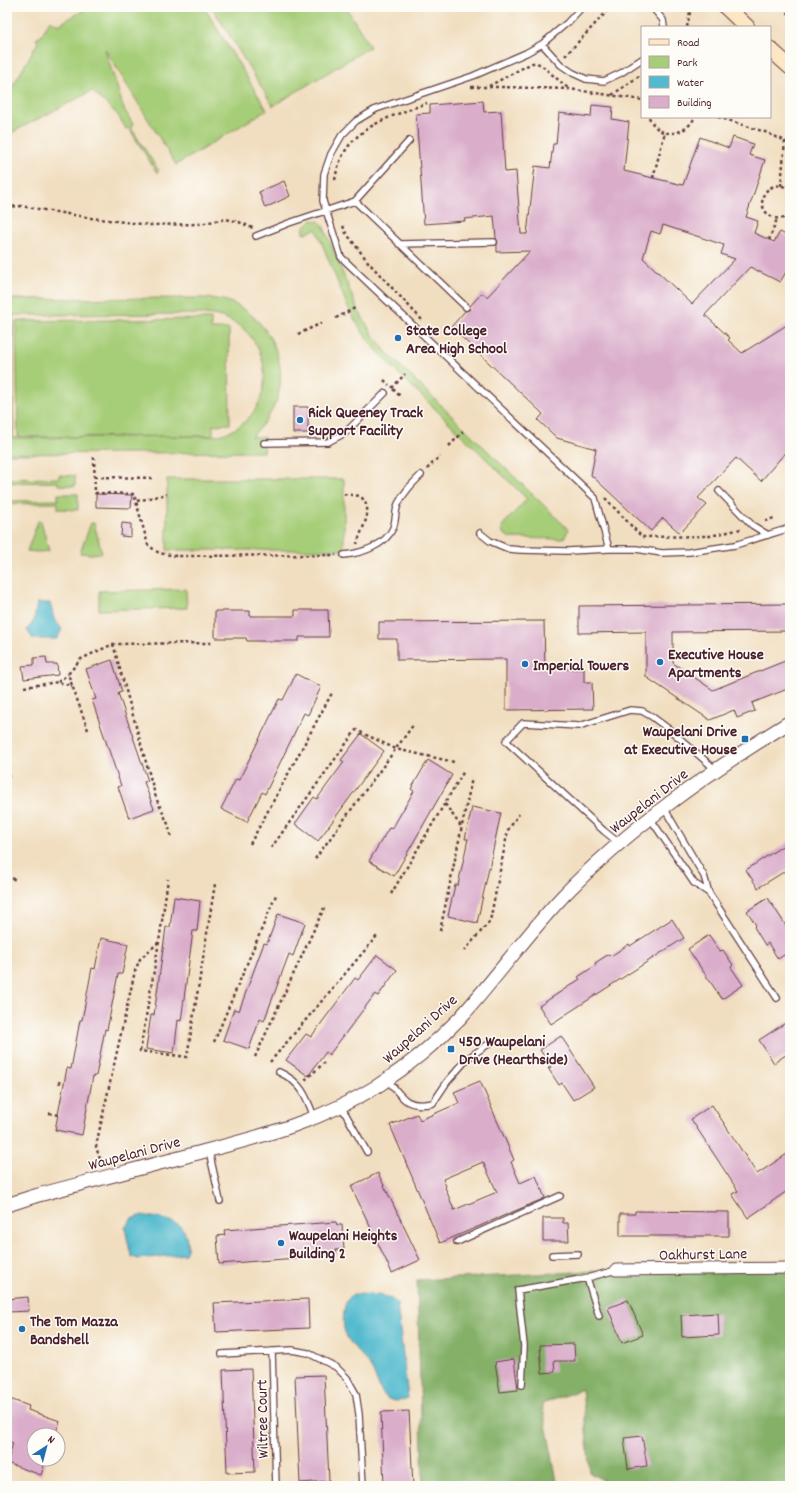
<svg xmlns="http://www.w3.org/2000/svg" width="797" height="1493" font-family="Dekko,sans-serif">
<style>
.green{fill:#a6cd77;stroke:#787651;fill-rule:evenodd}
.forest{fill:#84b068;stroke:#67684a}
.water{fill:#51bace;stroke:#4e6c7c}
.building{fill:#daaecb;fill-rule:evenodd}
.lines{fill:none;stroke-linecap:round;stroke-linejoin:round}
.service-casing{stroke:#633c41;stroke-width:8}
.minor-casing{stroke:#633c41;stroke-width:13}
.tertiary-casing{stroke:#633c41;stroke-width:15}
.secondary-casing{stroke:#633c41;stroke-width:17}
.path{stroke:#633c41;stroke-width:2.5;stroke-dasharray:3 3;stroke-linecap:butt}
.service{stroke:#fff;stroke-width:5.5}
.minor{stroke:#fff;stroke-width:11}
.tertiary{stroke:#fff;stroke-width:13}
.secondary{stroke:#fce6c4;stroke-width:15}
.poi-dot{fill:#1f6fb2;stroke:#fdfcf7;stroke-width:1.5}
.labels{text-anchor:middle;stroke-width:3;stroke-linejoin:round;paint-order:stroke}
.poi-label{font-size:16px;font-weight:bold;fill:#4a1f2b;stroke:#fdfcf7;text-anchor:start}
.street-label{font-size:16px;fill:#4a1f2b;stroke:#fdfcf7}
</style>
<rect width="100%" height="100%" fill="#fdfcf7"/>
<filter id="ink" filterUnits="userSpaceOnUse"><feTurbulence type="fractalNoise" baseFrequency=".025" numOctaves="2"/><feDisplacementMap in="SourceGraphic" scale="8" xChannelSelector="R" yChannelSelector="G"/><feConvolveMatrix kernelMatrix="1 2 1 2 8 2 1 2 1" color-interpolation-filters="sRGB"/></filter>
<filter id="wash" filterUnits="userSpaceOnUse"><feTurbulence type="fractalNoise" baseFrequency=".012" numOctaves="4" result="noise"/><feDisplacementMap in="SourceGraphic" scale="16" xChannelSelector="R" yChannelSelector="G"/><feGaussianBlur stdDeviation="0.9" result="paint"/><feColorMatrix in="noise" values="0 0 0 0 0 0 0 0 0 0 0 0 0 0 0 0 0 1.4 0 .05"/><feComposite in="paint" operator="in"/></filter>
<g filter="url(#wash)">
<rect width="100%" height="100%" fill="#f1dec0"/>
<!-- green -->
<path class="green" d="M80,7h124l63,103 -91,55 -71,-116 19,60 9,15 -2,4 28,43 -2,2 -28,-45 -3,1 -9,-15 -25,-23 -85,44v-39l31,-54 -2,-3 5,-3 9,-16 8,5 24,-14z
M212,7h134l24,40 -97,59z
M312,220l6,1 5,4 34,83 16,27 14,18 178,173 3,4 -3,7 -4,2 -51,-1 -7,-5 -1,-7 25,-27 -140,-137 -20,-23 -11,-17 -9,-17 -31,-76 -13,5 1,-7z
M206,298c7,1 14,1 21,3 40,14 64,61 49,101 -6,14 -15,25 -25,35h13v15l-257,2v-155zM203,314c77,3 83,111 10,122v-11l17,-1 -1,-95h-18v-10l-195,2 2,116 194,-1 -199,2v-123z
M59,475l16,1v10l-17,-1v-3l-51,1v-4l51,-1z
M167,479h177v71h-177z
M58,494h20v16l-20,-1v-6l-51,1v-3l51,-1z
M38,521h3l8,30 -11,1 -11,-1z
M91,523h3l8,30 -11,1 -11,-1z
M186,589l1,19 -88,2v-19z"/>
<!-- forest -->
<path class="forest" d="M790,1268v218h-176l-24,-13 -8,-84 -40,15 16,82h-135l-6,-206 199,-10z"/>
<!-- water -->
<path class="water" d="M37,603h13l4,16 8,10 -5,10h-24l-6,-9 7,-9z
M142,1215c17,4 45,4 45,27 1,4 0,8 -2,12l-47,5 -7,-3 -6,-28 6,-9z
M353,1294c14,1 35,-2 44,10l11,94c-3,3 -7,2 -11,3 -19,0 -19,-25 -28,-36 -14,-20 -29,-25 -25,-53 1,-8 2,-12 9,-18z"/>
<g id="blocks">
<!-- building -->
<path class="building" d="M483,101l1,11 17,-1 4,61 11,-1 5,63h6l8,-68 15,2 3,-24h3l3,-31 32,4 1,-12 21,2 -1,12 17,3 -5,49 29,7 30,7 17,-48 29,11 4,-11 20,7 -4,11 16,5 -19,57 12,4 -4,12 20,9 6,-10 10,5v38l-4,-3 -6,10 -30,-15 -45,48 25,23 -2,2 14,13 48,-30v124l-29,34 -25,-23 -38,40 9,7 -27,28 -17,-15 -12,13 -60,-56 5,-26 -39,-11 -19,-18 5,-6 -92,-87 14,-16 4,-1 1,-4 12,-13 5,4 43,-46 -33,1v-7l1,-3 -2,-4 -2,-22 -30,3 1,2 -41,3 -8,-110 14,-1v-8zM663,225l61,20 -3,9 14,5 -43,45 -49,-46 8,-27 9,3z
M284,181l6,15 -25,12 -6,-16z
M293,407h15v26h-15z
M96,494l36,1 -1,13 -35,-1z
M122,523l9,1v13l-10,-1z
M790,604v27l-117,1v31l40,27 77,-31v29l-38,15 3,8 -18,7 -3,-8 -24,10 -64,-43v-45l-67,1v-27z
M295,610h33l1,27h-30v4h-52l-1,-3h-31v-27h35v5h45z
M544,621l1,48h39v13h8l1,27 -87,1v-51l-109,1v-21h-18v-17z
M46,657l1,7h10l1,11 -34,4 -2,-13 12,-1v-7z
M112,660l10,32 -4,1 30,88 -4,1 10,27 -25,9 -11,-31 3,-1 -29,-86 4,-1 -10,-30z
M296,674l25,13 -13,28 -4,-2 -39,81 -3,-2 -15,30 -26,-13 15,-30 3,1 40,-81 4,1z
M361,734l23,17 -66,90 -23,-17 19,-27 3,2 27,-37 -3,-2z
M428,760l24,15 -58,101 -25,-15 20,-33 3,1 22,-38 -3,-2z
M472,807l29,6 -24,110 -29,-7 7,-31h3l10,-46h-3z
M790,841v27l-32,20 -12,-18z
M174,897l26,4 -3,30h-4l-12,90 -3,-1 -4,33 -28,-4 5,-34h3l12,-88h4z
M768,898l22,34v19l-12,8 -10,-16 -3,2 -11,-18 2,-2 -9,-14z
M278,914l27,9 -12,33 -4,-2 -25,67 -4,-2 -11,30 -26,-9 11,-31 5,2 25,-68 3,1z
M672,919l12,19 -133,86 -12,-18 41,-27 -2,-2 18,-12 -1,-2 14,-9 2,2 18,-12 1,2z
M709,935l11,16 3,-1 10,15 -2,2 12,18 -21,14 -34,-50z
M101,938l27,6 -6,30h-4l-11,56 -2,-1 -9,47h-3l-11,59 -27,-5 12,-62 4,1 9,-49h2l10,-52 3,1z
M377,955l20,15 -19,26 -3,-2 -46,61 -3,-3 -18,24 -22,-16 20,-26 5,3 44,-59 3,2z
M790,1020v32l-16,11 -15,-23z
M561,1036l33,51 -21,13 -11,-17 -3,2 -11,-17 3,-1 -11,-17z
M480,1081l34,79 -3,2 9,21 16,-7 9,22 -105,45 -50,-118 27,-11 3,6 39,-17 -5,-11zM483,1162l14,30 -43,18 -9,-23 1,-1 -3,-7z
M712,1105l45,69 33,-22v37l-42,29 -16,-24 6,-3 -47,-72z
M378,1173l42,87 -28,13 -41,-87z
M635,1211l94,1v24h-109v-22h15z
M543,1218h20v5h5l1,18h-26z
M336,1222l1,3h5l2,24 -8,1v5l-117,9 -2,-28 8,-1 -1,-5z
M28,1297l1,14 -21,1 -1,-13z
M308,1299l1,29 -93,4 -2,-29z
M628,1300l15,35 -21,8 -14,-35z
M718,1313l1,22 -37,2 -1,-22z
M574,1344l1,17h-21l1,11 -13,1 -2,-28z
M514,1359l4,31 -18,2 -5,-30z
M251,1369l4,103 -28,1 -4,-103z
M324,1375l5,106 -29,2 -5,-107z
M7,1398l22,8 -1,4 32,11 -5,14h-21v24h12l-5,16 -34,-12 6,-20 -6,-2z
M409,1411l4,75h-29l-3,-74z
M642,1436l5,30 -19,3 -4,-31z"/>
</g>
</g>
<g filter="url(#ink)">
<use href="#blocks" fill-opacity="0" stroke="#633c41" stroke-width="1"/>
<g class="lines">
<!-- service casing -->
<g class="service-casing">
<path id="service" d="M582,7l-14,15 -26,22 -16,9 -53,23 -97,33 -20,12 -14,14 -11,19 -7,20 -1,27 18,56 254,241 14,51
M652,7l11,13 1,7
M542,44l19,21 12,8 13,6 18,2 17,-8 21,-14
M355,201l54,-60
M256,236l33,-13 66,-22 111,106
M399,244l95,-2
M264,443l64,-1 17,-9 40,-40
M719,491l33,34 16,10
M480,533l10,8 7,3 12,5 11,1 48,1 41,-2h27l26,4 27,-1 46,-7 55,-17
M344,555c18,-2 41,-9 49,-27 3,-7 2,-16 5,-24 6,-12 14,-20 23,-29
M664,808l40,68 5,17 68,105
M650,818l44,65 15,10
M619,843l-15,-12 -98,-90 17,-18 56,3 51,-16 12,1 9,5 19,14 46,40
M279,1072c22,10 27,23 35,45
M387,1079c15,19 20,30 46,24l14,-21 21,-24 25,-17
M341,1106l26,46
M209,1151l11,50
M457,1242l103,-46
M552,1255l26,-1
M587,1278l12,38
M272,1351l4,135
M222,1354l70,-4 16,3 28,14 11,11 9,16 3,20 4,72
M522,1385l2,-39 -6,-56 69,-12 29,-8"/>
</g>
<!-- minor casing -->
<g class="minor-casing">
<path id="minor" d="M616,1270l174,-2"/>
</g>
<!-- tertiary casing -->
<g class="tertiary-casing">
<path id="tertiary" d="M7,1205l28,-9c51,-14 103,-27 155,-41 69,-18 128,-32 189,-70 29,-19 57,-42 81,-67 36,-40 67,-84 104,-123 66,-68 145,-123 226,-173"/>
</g>
<!-- secondary casing -->
<g class="secondary-casing">
<path id="secondary" d="M726,7l21,20
M770,49l20,18"/>
</g>
<!-- path -->
<path class="path" d="M783,7l7,8
M687,27l4,-20
M565,56l46,-49
M489,86l43,-23h5l4,2 28,24
M471,87h30l68,2 73,11
M612,95l30,-21
M649,117c9,23 36,20 46,0
M718,117l47,15 25,11
M653,178l12,-46
M335,180c8,-52 51,-61 92,-77
M781,186l4,-45
M790,190c-5,-4 -11,-6 -18,-3 -21,10 -5,42 18,28
M7,207l14,-1 70,12 59,7 49,-1 27,-5 13,3 14,6
M343,226l3,7 23,30 53,57
M769,240l8,-21
M336,318l19,-10
M298,334l24,-11
M384,380l5,5
M392,388l13,-14
M393,389l7,7
M449,446l14,-14
M94,457l1,36 39,1 14,51 11,8 17,3 160,-1
M427,469l13,-13
M95,477l60,1
M344,494l16,2c16,14 1,32 -3,48
M605,498l37,39 68,-1 31,-7
M137,501l30,-7
M765,521l9,-3
M113,644l43,154 12,26 3,12
M58,682l10,-8
M24,687l34,-5 14,4
M7,695l3,2
M88,730l-20,-56 13,-15 32,-15 99,-1
M7,776l5,1
M445,804l17,24
M250,844l82,-151
M271,848l85,-118 40,19 58,13
M315,859l99,-135
M7,875l10,6
M391,894l73,-123
M7,918l5,2
M440,931l32,-153
M159,942l-19,109 47,6 28,-173
M464,951l26,-30 18,-91 11,-16
M214,1042l62,-147
M255,1057l69,-149
M270,1062l107,-126
M305,1080l19,-17
M58,1082l6,2
M49,1113l9,2
M100,1159l-4,-12 1,-6 38,-170 5,-12 19,-17 9,-63"/>
<!-- service -->
<use href="#service" class="service"/>
<!-- minor -->
<use href="#minor" class="minor"/>
<!-- tertiary -->
<use href="#tertiary" class="tertiary"/>
<!-- secondary -->
<use href="#secondary" class="secondary"/>
</g>
</g>
<!-- markers -->
<g class="poi-dot">
<circle cx="398" cy="338" r="4"/>
<circle cx="300" cy="420" r="4"/>
<circle cx="660" cy="662" r="4"/>
<circle cx="525" cy="664" r="4"/>
<rect x="741" y="735" width="8" height="8" rx="2"/>
<rect x="447" y="1045" width="8" height="8" rx="2"/>
<circle cx="281" cy="1243" r="4"/>
<circle cx="22" cy="1329" r="4"/>
</g>
<g class="labels">
<!-- poi labels -->
<g class="poi-label">
<text x="406" y="335">State College<tspan x="406" dy="18">Area High School</tspan></text>
<text x="308" y="417">Rick Queeney Track<tspan x="308" dy="18">Support Facility</tspan></text>
<text x="668" y="659">Executive House<tspan x="668" dy="18">Apartments</tspan></text>
<text x="533" y="670">Imperial Towers</text>
<text x="737" y="736" text-anchor="end">Waupelani Drive<tspan x="737" dy="18">at Executive House</tspan></text>
<text x="459" y="1046">450 Waupelani<tspan x="459" dy="18">Drive (Hearthside)</tspan></text>
<text x="289" y="1240">Waupelani Heights<tspan x="289" dy="18">Building 2</tspan></text>
<text x="30" y="1326">The Tom Mazza<tspan x="30" dy="18">Bandshell</tspan></text>
</g>
<!-- street labels -->
<g class="street-label">
<text transform="translate(648 800) rotate(-38)" y="6">Waupelani Drive</text>
<text transform="translate(419 1028) rotate(-42)" y="6">Waupelani Drive</text>
<text transform="translate(134 1152) rotate(-15)" y="6">Waupelani Drive</text>
<text transform="translate(703 1253) rotate(-1)" y="6">Oakhurst Lane</text>
<text transform="translate(261 1419) rotate(-91)" y="6">Wiltree Court</text>
</g>
</g>
<!-- margin -->
<rect width="797" height="1493" fill="none" stroke="#fdfcf7" stroke-width="24"/>
<!-- legend -->
<rect x="641" y="26" width="130" height="92" fill="#fdfcf7" stroke="#b5a4a5"/>
<rect x="649" y="39" width="20" height="6" fill="#fce6c4" stroke="#b5a4a5"/>
<text x="677" y="46" font-size="12" fill="#4a1f2b">Road</text>
<rect x="649" y="56" width="20" height="12" fill="#a6cd77" stroke="#b5a4a5"/>
<text x="677" y="66" font-size="12" fill="#4a1f2b">Park</text>
<rect x="649" y="76" width="20" height="12" fill="#51bace" stroke="#b5a4a5"/>
<text x="677" y="86" font-size="12" fill="#4a1f2b">Water</text>
<rect x="649" y="96" width="20" height="12" fill="#daaecb" stroke="#b5a4a5"/>
<text x="677" y="106" font-size="12" fill="#4a1f2b">Building</text>
<!-- north arrow -->
<g transform="translate(46 1447) rotate(36)"><circle r="19" fill="#fdfcf7" stroke="#b5a4a5"/>
<path d="M0-3L7 15L0 10L-7 15Z" fill="#1f6fb2"/>
<text y="-6" font-size="11" font-weight="bold" text-anchor="middle" fill="#4a1f2b">N</text>
</g>
</svg>
